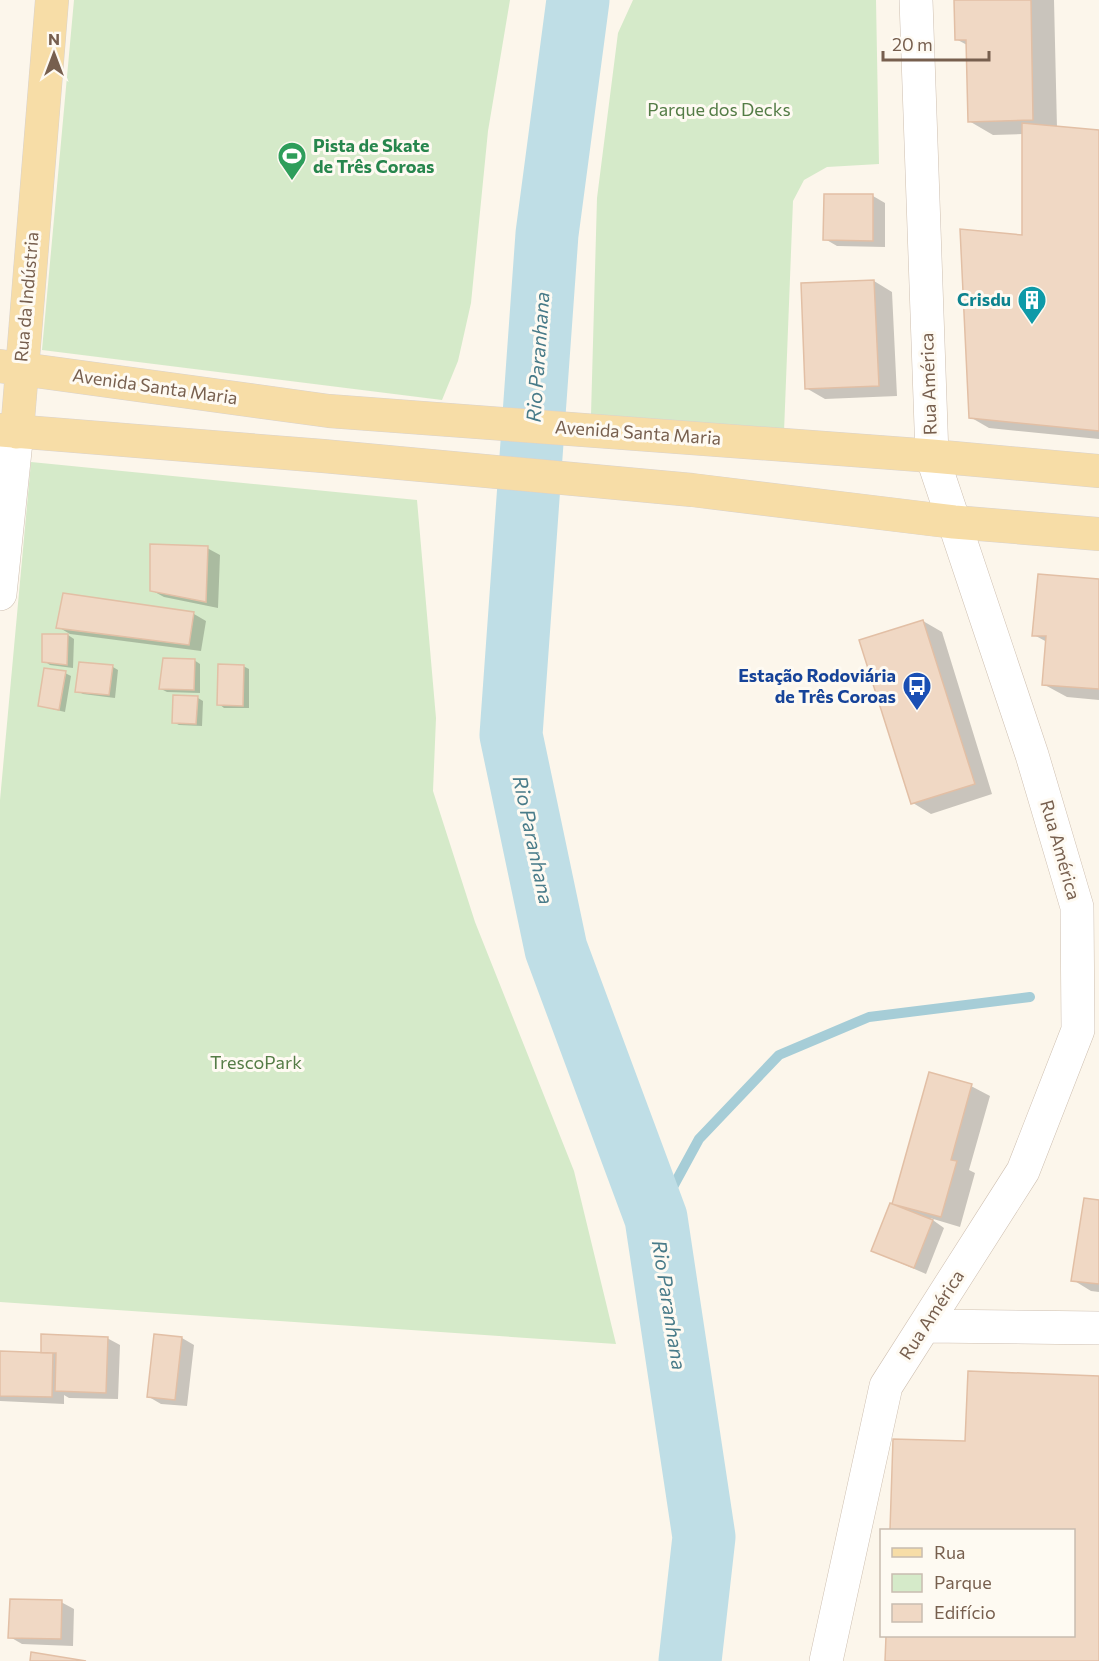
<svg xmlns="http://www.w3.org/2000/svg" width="1099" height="1661" font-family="Commissioner,sans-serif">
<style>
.green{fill:#d5eac9}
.shadow{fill:#0003}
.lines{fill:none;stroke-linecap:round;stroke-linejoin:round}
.stream{stroke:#a6cdd7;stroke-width:10}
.river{stroke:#bfdee6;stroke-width:63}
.building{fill:#f0d8c4;stroke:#e2bfa5;stroke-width:1.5}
.minor-casing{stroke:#cebfb0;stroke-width:34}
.major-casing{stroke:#d9d2cd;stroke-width:34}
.minor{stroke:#fff;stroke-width:33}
.major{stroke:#f7dda7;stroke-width:33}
.labels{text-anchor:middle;stroke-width:6;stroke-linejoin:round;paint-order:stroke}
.park-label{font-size:18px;fill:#547c46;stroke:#fefaf2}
.leisure-label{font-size:18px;font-weight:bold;fill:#27864d;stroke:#fefaf2;text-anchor:start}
.street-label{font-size:18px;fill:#775f4e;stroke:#fefaf2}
.culture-label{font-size:18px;font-weight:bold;fill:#0d838f;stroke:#fefaf2;text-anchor:end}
.transit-label{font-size:18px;font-weight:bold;fill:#164399;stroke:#fefaf2;text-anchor:end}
.water-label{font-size:20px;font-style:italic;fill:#487b89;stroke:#fefaf2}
</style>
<rect width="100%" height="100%" fill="#fcf6eb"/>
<!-- green -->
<path class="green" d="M74,0h436l-22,131 -17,172 -13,58 -16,39 -400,-50z
M633,0h243l3,164 -52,3 -23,13 -11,21 -9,231 -193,-17 6,-217 21,-165z
M31,462l386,38 19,218 -3,73 42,131 99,249 42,173 -616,-42v-502z"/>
<!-- shadow -->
<path class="shadow" d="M955,0h99l3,128 42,4v307l-110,-11 -19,-11 54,-180 -1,-103 -30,1 -24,-14 -2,-76 -11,-6z
M873,196l12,7v44l-48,-1 -12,-7z
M874,281l18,11 5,104 -72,3 -19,-11z
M207,548l13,7 -2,53 -54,-11 -13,-7z
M1099,581v119l-32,-3 -24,-13 4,-42 -13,-7z
M64,595l130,19 12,7 -5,30 -131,-17 -12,-7z
M923,621l19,11 50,162 -61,20 -18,-11z
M68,635l6,4 -1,29 -23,-3 -6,-4z
M194,660l6,4v29l-33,-1 -6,-3z
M243,666l6,3v39h-25l-5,-4z
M113,667l5,3 -3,28 -32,-4 -6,-3z
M65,673l6,3 -6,36 -25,-6z
M198,698l5,3 -1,25 -23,-1 -6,-3z
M971,1086l19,10 -21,74 6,3 -15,54 -30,-9 14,10 -18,46 -53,-23 29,-44 -8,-4z
M1099,1201v91l-8,-1 -18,-11z
M107,1338l13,7 -2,54 -49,-1 -5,-3v9l-64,-3v-48l42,1z
M182,1338l12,7 -7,61 -26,-2 -12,-7z
M1099,1378v283h-213l1,-25h187v-106h-183l4,-90 71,2z
M61,1602l13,7 -1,37 -51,-2 -12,-7z"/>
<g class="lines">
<!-- stream -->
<path class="stream" d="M656,1218l43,-79 80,-84 90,-38 161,-20"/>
<!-- river -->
<path class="river" d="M578,0l-31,234 -36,501 45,214 100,269 48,319 -14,124"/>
</g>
<!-- building -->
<path class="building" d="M954,0h77l2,120 -65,2 -2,-82h-11z
M1022,123l77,7v301l-130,-13 -9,-189 62,6z
M824,194h49v47l-50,-1z
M874,280l5,106 -74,3 -4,-106z
M150,544l58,2 -2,56 -56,-11z
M1038,574l61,5v110l-57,-4 4,-49h-14z
M63,593l131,19 -5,33 -133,-17z
M923,620l52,164 -64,20 -52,-164z
M42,634h26l-1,31 -25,-3z
M163,658l32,1 -1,31 -35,-1z
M79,662l34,3 -4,30 -34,-3z
M218,664l26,1 -1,41 -26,-1z
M44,668l22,3 -7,39 -21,-4z
M173,695l25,1 -2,28 -24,-1z
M929,1072l43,12 -21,76 6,1 -16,56 -49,-13z
M1084,1198l15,2v84l-28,-3z
M890,1203l43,17 -19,48 -43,-17z
M41,1334l67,3 -2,56 -51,-2 1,-38h-15z
M154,1334l28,3 -7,63 -28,-3z
M0,1351l53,2 -1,44 -52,-1z
M968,1371l131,5v285h-214l1,-25h188v-106h-184l3,-91 72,2z
M10,1599l52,1 -1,39 -53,-1z
M31,1652l55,9h-56z"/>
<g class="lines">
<!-- minor casing -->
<g class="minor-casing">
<path id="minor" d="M0,594l17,-162
M925,1326l174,2
M826,1661l60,-275 137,-215 55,-141 -1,-123 -45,-152 -100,-299 -16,-456"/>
</g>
<!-- major casing -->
<g class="major-casing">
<path id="major" d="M0,366l329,45 603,45 167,15
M0,430l323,26 369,34 262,32 145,12
M17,432l35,-432"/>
</g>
<!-- minor -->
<use href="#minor" class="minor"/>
<!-- major -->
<use href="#major" class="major"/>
</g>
<!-- icons -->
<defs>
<g id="stadium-pin" transform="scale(1.5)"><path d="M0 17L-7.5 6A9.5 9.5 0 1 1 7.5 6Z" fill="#2e9e5b" stroke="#fefaf2"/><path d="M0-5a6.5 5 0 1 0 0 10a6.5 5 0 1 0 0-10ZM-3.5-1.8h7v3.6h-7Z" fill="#fff"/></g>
<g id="building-pin" transform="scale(1.5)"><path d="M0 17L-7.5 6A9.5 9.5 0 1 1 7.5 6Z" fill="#0f9aa8" stroke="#fefaf2"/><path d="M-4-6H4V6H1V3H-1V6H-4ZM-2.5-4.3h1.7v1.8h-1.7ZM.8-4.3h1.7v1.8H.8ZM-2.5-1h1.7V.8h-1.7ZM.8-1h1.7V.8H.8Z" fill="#fff"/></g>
<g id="bus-pin" transform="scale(1.5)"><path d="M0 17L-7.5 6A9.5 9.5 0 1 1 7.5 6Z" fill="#1a4fb4" stroke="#fefaf2"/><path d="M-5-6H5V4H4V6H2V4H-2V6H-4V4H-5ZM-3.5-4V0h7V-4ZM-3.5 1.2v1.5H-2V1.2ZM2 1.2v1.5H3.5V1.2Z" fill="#fff"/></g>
</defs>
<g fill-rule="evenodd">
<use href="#stadium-pin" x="292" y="156"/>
<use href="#building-pin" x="1032" y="300"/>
<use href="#bus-pin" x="917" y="686"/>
</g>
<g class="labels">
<!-- park labels -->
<g class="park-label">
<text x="719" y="116">Parque dos Decks</text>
<text x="256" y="1069">TrescoPark</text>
</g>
<!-- leisure labels -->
<g class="leisure-label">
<text x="313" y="152">Pista de Skate<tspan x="313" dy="21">de Três Coroas</tspan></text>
</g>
<!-- street labels -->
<g class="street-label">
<text transform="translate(27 297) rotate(-85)" y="6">Rua da Indústria</text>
<text transform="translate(929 384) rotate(-92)" y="6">Rua América</text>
<text transform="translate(155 387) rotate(8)" y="6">Avenida Santa Maria</text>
<text transform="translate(638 433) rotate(4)" y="6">Avenida Santa Maria</text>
<text transform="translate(1060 850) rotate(74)" y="6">Rua América</text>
<text transform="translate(932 1315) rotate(-57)" y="6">Rua América</text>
</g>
<!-- culture labels -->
<g class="culture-label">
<text x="1011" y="306">Crisdu</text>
</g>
<!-- transit labels -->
<g class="transit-label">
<text x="896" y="682">Estação Rodoviária<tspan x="896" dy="21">de Três Coroas</tspan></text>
</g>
<!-- water labels -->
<g class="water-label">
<text transform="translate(538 357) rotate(-86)" y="7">Rio Paranhana</text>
<text transform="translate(533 840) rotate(78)" y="7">Rio Paranhana</text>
<text transform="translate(669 1305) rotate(81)" y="7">Rio Paranhana</text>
</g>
</g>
<!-- legend -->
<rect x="880" y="1529" width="195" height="108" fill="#fefaf2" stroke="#c8bcb0" stroke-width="1.5"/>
<rect x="892" y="1548" width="30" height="9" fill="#f7dda7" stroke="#c8bcb0" stroke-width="1.5"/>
<text x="934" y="1559" font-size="18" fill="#775f4e">Rua</text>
<rect x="892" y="1574" width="30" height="18" fill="#d5eac9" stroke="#c8bcb0" stroke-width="1.5"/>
<text x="934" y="1589" font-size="18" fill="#775f4e">Parque</text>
<rect x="892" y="1604" width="30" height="18" fill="#f0d8c4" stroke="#c8bcb0" stroke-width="1.5"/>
<text x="934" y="1619" font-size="18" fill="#775f4e">Edifício</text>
<!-- north arrow -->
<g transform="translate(54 54)" stroke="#fefaf2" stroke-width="4.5" paint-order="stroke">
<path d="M0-4.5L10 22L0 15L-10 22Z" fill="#775f4e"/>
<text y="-9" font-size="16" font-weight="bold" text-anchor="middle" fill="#775f4e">N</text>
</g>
<!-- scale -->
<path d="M883 51v9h106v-9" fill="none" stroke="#775f4e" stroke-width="3"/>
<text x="892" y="51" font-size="18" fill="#775f4e" stroke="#fefaf2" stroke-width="4.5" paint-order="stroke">20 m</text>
</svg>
